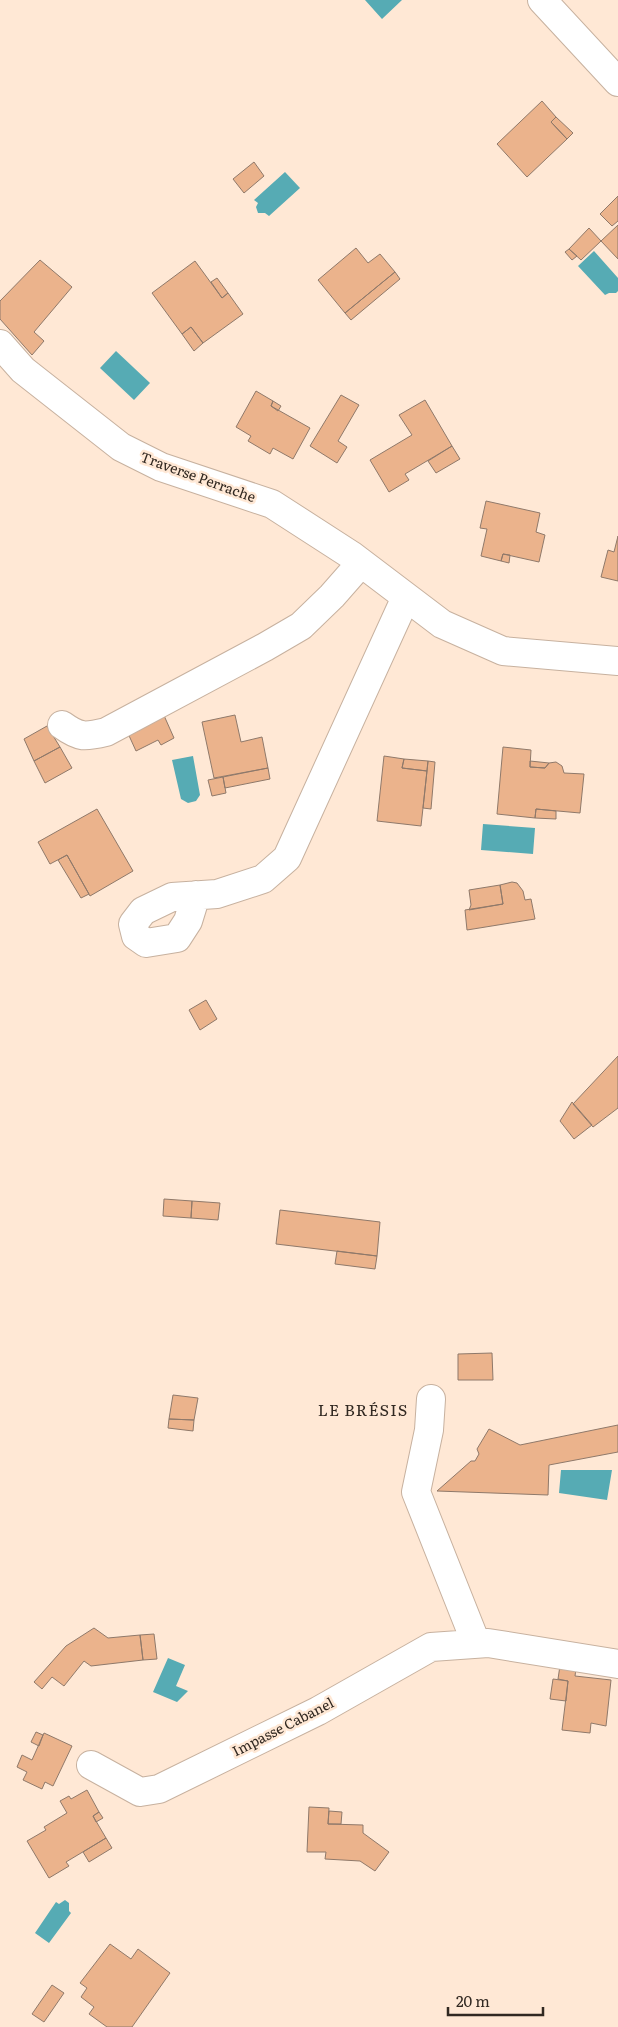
<svg xmlns="http://www.w3.org/2000/svg" width="618" height="2027" font-family="Literata,serif">
<style>
.water{fill:#56abb4}
.building{fill:#ebb38c;stroke:#8f796a}
.lines{fill:none;stroke-linecap:round;stroke-linejoin:round}
.minor-casing{stroke:#c7b19f;stroke-width:30}
.minor{stroke:#fff;stroke-width:28}
.labels{text-anchor:middle;stroke-width:5;stroke-linejoin:round;paint-order:stroke}
.street-label{font-size:14px;fill:#312821;stroke:#ffe8d5}
.quarter-label{font-size:16px;letter-spacing:1px;fill:#312821;stroke:#ffe8d5}
</style>
<rect width="100%" height="100%" fill="#ffe8d5"/>
<!-- water -->
<path class="water" d="M365,0h37l-20,19z
M285,172l15,16 -31,28 -4,-3h-7l-2,-6 2,-4 -4,-3z
M594,251l24,27v13l-2,2h-7l-4,2 -27,-29z
M116,351l34,32 -16,17 -34,-32z
M193,756l7,39 -4,6 -8,2 -7,-4 -9,-39z
M483,824l52,4 -2,26 -52,-4z
M561,1470h51l-5,30 -48,-7z
M168,1658l17,7 -9,21 12,5 -11,11 -24,-10z
M65,1900l4,3v8l2,2 -22,30 -14,-10 21,-31 3,2z"/>
<!-- building -->
<path class="building" d="M542,101l14,16 -5,5 16,17 -40,38 -30,-33z
M556,117l17,16 -6,6 -16,-17z
M254,162l10,14 -20,17 -11,-14z
M618,196v25l-6,5 -12,-12z
M618,225v34l-17,-18z
M589,228l12,13 -20,19 -12,-11z
M356,248l12,15 12,-9 15,18 -50,41 -27,-33z
M569,249l8,7 -5,4 -7,-8z
M40,260l32,27 -38,45 10,9 -12,14 -32,-36v-18z
M195,261l27,37 6,-5 15,21 -40,29 -12,-16 -9,7 -30,-41z
M395,272l5,7 -49,41 -6,-7z
M217,278l11,15 -6,5 -11,-16z
M191,327l12,16 -9,8 -12,-17z
M256,391l17,10 -2,5 39,22 -17,31 -20,-11 -3,6 -22,-13 3,-5 -15,-9z
M341,395l18,10 -21,36 9,6 -10,16 -27,-17z
M425,400l27,46 -47,28 4,6 -20,12 -19,-32 42,-25 -13,-20z
M273,401l8,5 -3,5 -7,-5z
M452,446l8,13 -24,14 -8,-12z
M486,501l54,12 -4,19 9,3 -6,27 -36,-8 -2,7 -20,-5 6,-27 -7,-1z
M618,536v45l-17,-4 7,-27 6,2z
M503,554l7,1 -1,8 -8,-2z
M162,711l12,27 -13,7 -3,-5 -22,11 -10,-22z
M235,715l6,27 21,-5 6,31 -54,10 -12,-56z
M47,726l13,21 -26,14 -10,-22z
M60,747l12,21 -27,15 -11,-22z
M503,747l28,3 -1,17 15,1 4,-5 7,-1 6,4 2,7 20,1 -4,39 -44,-4 -1,9 -38,-4z
M384,756l20,3 -2,9 25,3 -6,55 -44,-5z
M404,759l24,2 -1,10 -25,-3z
M428,761l7,1 -4,47 -8,-1z
M530,761l19,2 -4,5 -15,-1z
M268,768l2,11 -45,9 -2,-11z
M223,777l3,16 -14,3 -4,-16z
M97,809l36,62 -43,25 -23,-41 -17,9 -12,-22z
M536,809l20,2v8l-21,-1z
M67,855l22,39 -8,4 -23,-38z
M512,882l5,1 6,8 2,9 6,-1 4,20 -68,11 -2,-20 38,-6 -3,-19z
M500,885l3,19 -34,6 2,-5 -2,-15z
M206,1000l11,19 -17,11 -11,-20z
M618,1056v52l-25,19 -20,-23z
M572,1102l20,23 -18,14 -14,-18z
M164,1199l28,2 -1,17 -28,-2z
M192,1201l28,2 -2,17 -27,-2z
M280,1210l100,12 -3,34 -101,-12z
M337,1251l40,5 -2,13 -40,-5z
M492,1353l1,27h-35v-26z
M173,1395l25,3 -4,22 -25,-1z
M169,1419l25,1 -1,11 -25,-3z
M618,1425v27l-69,13 -1,30 -111,-4 34,-30h4l4,-7 -2,-5 12,-20 31,16z
M94,1628l14,10 32,-3 3,25 -52,6 -7,-5 -20,25 -12,-9 -10,12 -8,-7 32,-36z
M154,1634l3,25 -14,1 -3,-25z
M561,1659l16,2 -2,15 36,4 -5,46 -15,-3 -1,10 -28,-3 6,-49 -10,-2z
M553,1679l15,2 -2,20 -16,-2z
M36,1732l7,3 -4,11 -8,-4z
M44,1733l28,13 -19,40 -8,-4 -3,7 -19,-9 4,-8 -10,-5 5,-12 10,5z
M87,1790l12,22 -6,4 13,22 -40,24 3,4 -20,12 -22,-37 19,-11 -2,-3 23,-14 -7,-12 9,-5 2,3z
M309,1807l20,1 -1,16 35,1v8l26,19 -14,19 -15,-10 -35,-2 1,-7h-19z
M329,1811l13,1 -1,12h-13z
M99,1812l4,6 -7,4 -3,-6z
M106,1838l6,10 -23,14 -6,-10z
M110,1944l21,15 7,-10 32,24 -38,54h-25l-18,-13 5,-7 -13,-10 6,-9 -7,-5z
M52,1985l12,8 -20,29 -12,-8z"/>
<g class="lines">
<!-- minor casing -->
<g class="minor-casing">
<path id="minor" d="M542,0l76,82
M0,344l23,26 98,77 40,20 111,37 79,51 91,69 61,27 115,10
M62,725c18,13 23,12 44,7l159,-85 36,-21 31,-30 29,-33
M196,895l-8,26 -11,17 -31,5 -10,-7 -3,-12 10,-13 29,-14 45,-3 46,-15 24,-21 119,-261
M431,1399l-2,31 -13,62 60,151
M91,1765l49,27 19,-3 159,-78 113,-64 57,-4 130,21"/>
</g>
<!-- minor -->
<use href="#minor" class="minor"/>
</g>
<g class="labels">
<!-- street labels -->
<g class="street-label">
<text transform="translate(198 477) rotate(20)" y="5">Traverse Perrache</text>
<text transform="translate(283 1727) rotate(-27)" y="5">Impasse Cabanel</text>
</g>
<!-- quarter labels -->
<g class="quarter-label">
<text x="363" y="1416">LE BRÉSIS</text>
</g>
</g>
<!-- scale -->
<path d="M448 2007v8h95v-8" fill="none" stroke="#312821" stroke-width="2.5"/>
<text x="456" y="2007" font-size="15" fill="#312821" stroke="#ffe8d5" stroke-width="4" paint-order="stroke">20 m</text>
</svg>
